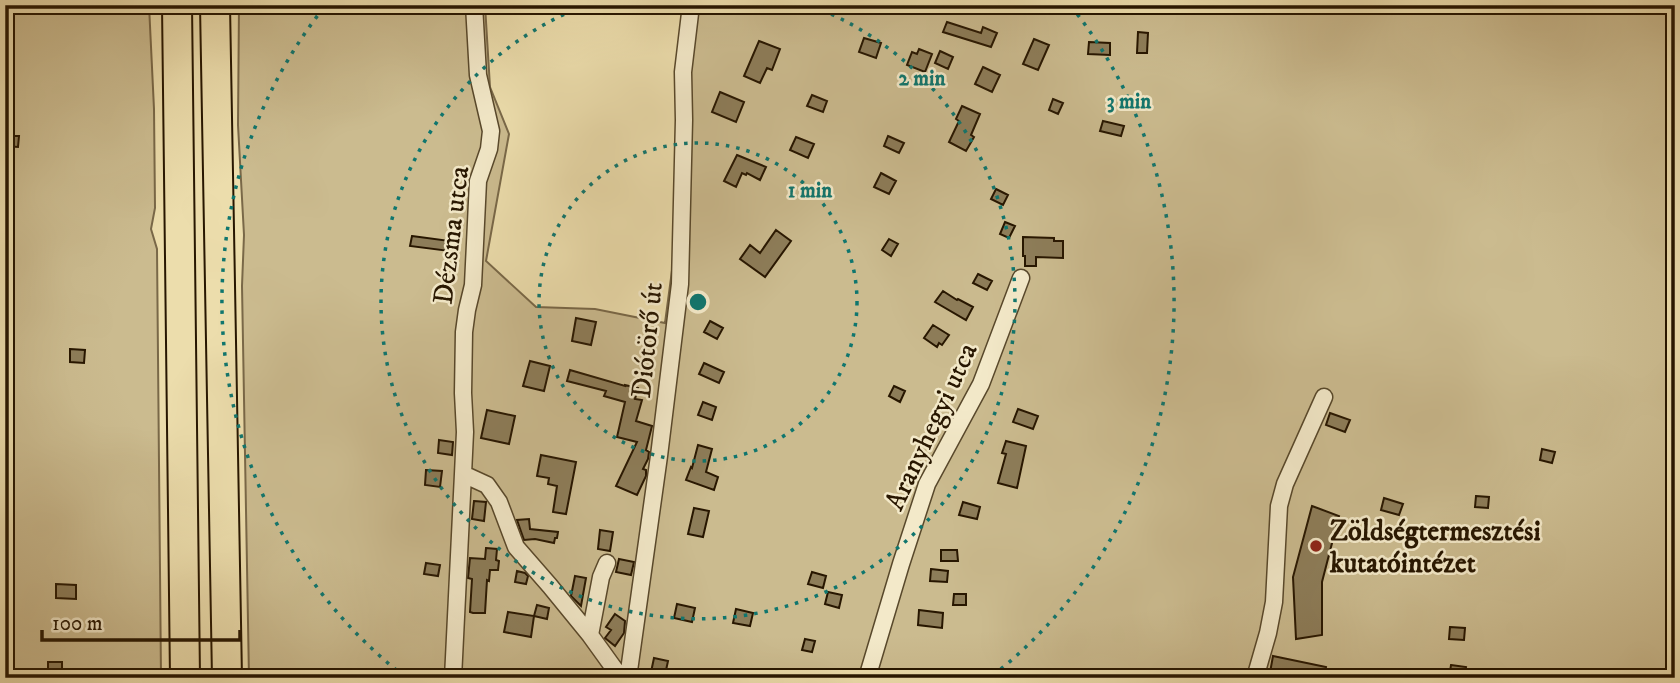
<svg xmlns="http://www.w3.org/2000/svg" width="1680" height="683" font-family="'IM FELL DW Pica',serif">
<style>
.green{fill:#cbbb8f;stroke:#796848;stroke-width:2}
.building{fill:#8d7d59;stroke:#271600;stroke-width:2}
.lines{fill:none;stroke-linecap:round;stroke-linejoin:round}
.street-casing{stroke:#58482b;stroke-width:19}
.highway-casing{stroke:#271600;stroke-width:32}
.street{stroke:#f3e9c9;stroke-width:16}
.highway{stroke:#ecddac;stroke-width:28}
.ring{fill:none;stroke:#0f766e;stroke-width:3.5;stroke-dasharray:3.5 7}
.poi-dot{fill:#8f2418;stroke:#f3e9c9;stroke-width:2.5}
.labels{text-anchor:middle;stroke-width:5;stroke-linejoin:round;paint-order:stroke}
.street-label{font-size:28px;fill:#271600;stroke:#f3e9c9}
.poi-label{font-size:28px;font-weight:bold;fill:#271600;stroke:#f3e9c9;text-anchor:start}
.centre{fill:#0f766e;stroke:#f3e9c9;stroke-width:3.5}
.ring-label{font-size:21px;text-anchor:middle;font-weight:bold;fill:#0f766e;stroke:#f3e9c9;stroke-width:5;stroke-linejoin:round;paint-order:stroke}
</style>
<rect width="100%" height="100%" fill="#ecddac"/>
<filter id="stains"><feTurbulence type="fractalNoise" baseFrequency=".00286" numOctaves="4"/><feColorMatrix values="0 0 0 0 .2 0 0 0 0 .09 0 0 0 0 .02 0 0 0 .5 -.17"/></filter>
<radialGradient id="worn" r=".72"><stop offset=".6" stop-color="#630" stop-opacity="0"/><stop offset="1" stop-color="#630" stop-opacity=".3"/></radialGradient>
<!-- green -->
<path class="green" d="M5,5h144l5,104 1,99 -4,21 6,20 4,429h-156z
M239,5h246l5,82 19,47 -23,127 50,46 59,2 70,14 16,-120 -5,-103 9,-95h990v673h-1426l-7,-392 2,-51 -6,-110z"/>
<!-- building -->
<path class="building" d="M947,22l34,11 2,-6 14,6 -6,14 -48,-15z
M1138,32l10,1 -1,20h-10z
M864,38l17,5 -5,15 -17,-6z
M1034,39l15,6 -11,25 -15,-6z
M759,41l21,8 -8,21 -5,-2 -7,15 -16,-7z
M1089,42l21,1v12l-22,-1z
M919,49l13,5 -7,18 -18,-7 5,-13 5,2z
M940,51l13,6 -5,12 -13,-6z
M983,67l17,8 -8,17 -17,-8z
M720,92l24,10 -8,20 -24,-10z
M812,95l15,6 -4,11 -16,-6z
M1053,99l10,4 -5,11 -9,-4z
M962,106l18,8 -9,21 3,2 -8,14 -17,-9 10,-21 -3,-2z
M1103,121l21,5 -3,10 -21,-5z
M5,136h14l-1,11 -13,-1z
M888,136l16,7 -5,10 -15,-7z
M796,137l18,7 -6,14 -18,-8z
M737,155l29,12 -6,13 -13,-7 -1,2 -4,-2 -6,14 -12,-6z
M881,173l15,8 -7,13 -15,-7z
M996,189l12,6 -5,10 -12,-6z
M1005,222l10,4 -6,12 -9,-4z
M776,230l15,11 -26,36 -25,-18 10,-14 10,8z
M412,236l38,5 -1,10 -39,-5z
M1023,237l31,1v3h9v17l-27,-1v9h-11v-10h-2z
M889,239l9,5 -7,12 -9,-6z
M978,274l14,7 -5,9 -14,-7z
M943,291l14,9 1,-1 15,8 -7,13 -31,-18z
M576,318l20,4 -5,23 -19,-4z
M710,321l13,7 -6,11 -13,-7z
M933,325l16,10 -7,10 -3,-2 -2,4 -13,-9z
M70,349l15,1 -1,13 -14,-1z
M530,361l20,5 -6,25 -21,-5z
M704,363l20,9 -5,11 -20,-9z
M570,370l55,16v-1l13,3 -3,11 7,1 -6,21 16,5 -6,24 3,2 -1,7 -5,10 3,1v6l-9,19 -21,-9 21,-44 -20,-5 8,-35 -21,-6 2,-5 -39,-10z
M894,386l11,5 -5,11 -11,-6z
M703,402l13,5 -4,13 -14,-5z
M1018,409l20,7 -5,13 -20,-7z
M487,410l28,6 -6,28 -28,-6z
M1330,413l20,7 -5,12 -19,-7z
M439,440l14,2 -1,13 -14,-2z
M1006,441l20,5 -9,42 -19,-5 8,-29 -4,-1z
M698,445l14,4 -6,23 12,5 -4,13 -28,-10 5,-13 1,1z
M1542,449l13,3 -3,11 -12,-3z
M541,455l35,7 -10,52 -13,-2 4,-26 -9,-2 1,-6 -12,-2z
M426,470l16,1 -2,16 -15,-2z
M1476,496l13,1 -1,11 -13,-1z
M1384,498l19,6 -4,11 -18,-5z
M474,501l12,1 -2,19 -12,-2z
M963,502l17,5 -3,12 -18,-4z
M1312,506l27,10 -17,66v53l-26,4 -3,-62z
M694,508l15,3 -6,26 -15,-3z
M529,519l1,10 28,3 -1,6h-2l-1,5 -19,-4 -11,1 -7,-20z
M600,530l13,2 -3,19 -12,-2z
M486,548l11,1 -1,11 3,1 -1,9h-8l-1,11 -2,-1 -2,33h-12l-3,-1 2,-33 -4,-1 2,-20 15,1z
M941,550h16l1,11h-17z
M619,559l15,3 -3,13 -15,-3z
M426,563l14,2 -2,11 -14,-2z
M931,569l17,2 -1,11 -17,-1z
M517,571l8,2 3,3 -2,8 -11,-2z
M812,572l14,4 -3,12 -15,-4z
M575,576l11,2 -5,28 -10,-10z
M56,584l20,1v14l-20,-1z
M828,592l14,3 -3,13 -14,-4z
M954,594h12v11h-13z
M677,604l18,4 -3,14 -18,-4z
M537,605l12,3 -2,11 -13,-3z
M736,609l17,4 -3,13 -17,-3z
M919,610l24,3 -1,15 -24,-3z
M508,612l26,4 -3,21 -27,-5z
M615,614l10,7 -1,12 -9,13 -10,-8 6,-8 -5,-3z
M1450,627l15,1 -1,12 -15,-1z
M805,639l10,2 -3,11 -10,-2z
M1273,656l53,11 -2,11h-55z
M654,658l14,3 -3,14 -14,-3z
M48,662h14v11h-14z
M1451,665l15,2 -2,11h-15z"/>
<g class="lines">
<!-- street casing -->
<g class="street-casing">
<path id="street" d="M474,5l4,70 13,56 -2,18 -11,32 -5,104 -6,25 -3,22 -1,61 2,39 -2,42 24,11 12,17 17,45 34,39 40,49 31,43
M590,635l11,-58 6,-14
M453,678l10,-204
M628,678l31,-222 21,-172 4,-164 -1,-48 8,-67
M867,678l34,-114 26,-80 54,-100 40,-106
M1255,678l13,-45 6,-31 5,-96 6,-22 39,-87"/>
</g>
<!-- highway casing -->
<g class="highway-casing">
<path id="highway" d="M177,5l8,673
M215,5l12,673"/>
</g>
<!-- street -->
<use href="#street" class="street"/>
<!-- highway -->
<use href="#highway" class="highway"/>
</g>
<!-- distance rings -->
<g class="ring">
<circle cx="698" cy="302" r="159"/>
<path d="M812 6A317 317 0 1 1 584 6"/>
<path d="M405 677A476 476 0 0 1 325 6M1071 6A476 476 0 0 1 991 677"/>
</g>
<!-- markers -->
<circle class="poi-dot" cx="1316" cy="546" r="7"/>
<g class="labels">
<!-- street labels -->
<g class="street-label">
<text transform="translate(450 235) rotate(-83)" y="10">Dézsma utca</text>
<text transform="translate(646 340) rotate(-84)" y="10">Diótörő út</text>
<text transform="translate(930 426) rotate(-65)" y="10">Aranyhegyi utca</text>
</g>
<!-- poi labels -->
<g class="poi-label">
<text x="1330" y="540">Zöldségtermesztési<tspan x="1330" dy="32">kutatóintézet</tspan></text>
</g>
</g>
<circle cx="698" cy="302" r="10" class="centre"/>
<g class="ring-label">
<text x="922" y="85">2 min</text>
<text x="1129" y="108">3 min</text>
<text x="810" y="197">1 min</text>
</g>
<!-- margin -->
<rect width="1680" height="683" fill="none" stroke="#ecddac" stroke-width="28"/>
<rect x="7" y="7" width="1666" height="669" fill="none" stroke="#271600" stroke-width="3.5"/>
<rect x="14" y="14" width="1652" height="655" fill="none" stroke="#271600" stroke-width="2"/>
<!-- scale -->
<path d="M42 630v10h198v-10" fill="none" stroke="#271600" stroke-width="3.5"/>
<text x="52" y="630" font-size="21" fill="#271600" stroke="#f3e9c9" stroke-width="5" paint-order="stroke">100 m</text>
<rect width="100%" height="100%" filter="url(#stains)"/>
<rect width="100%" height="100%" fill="url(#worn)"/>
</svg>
